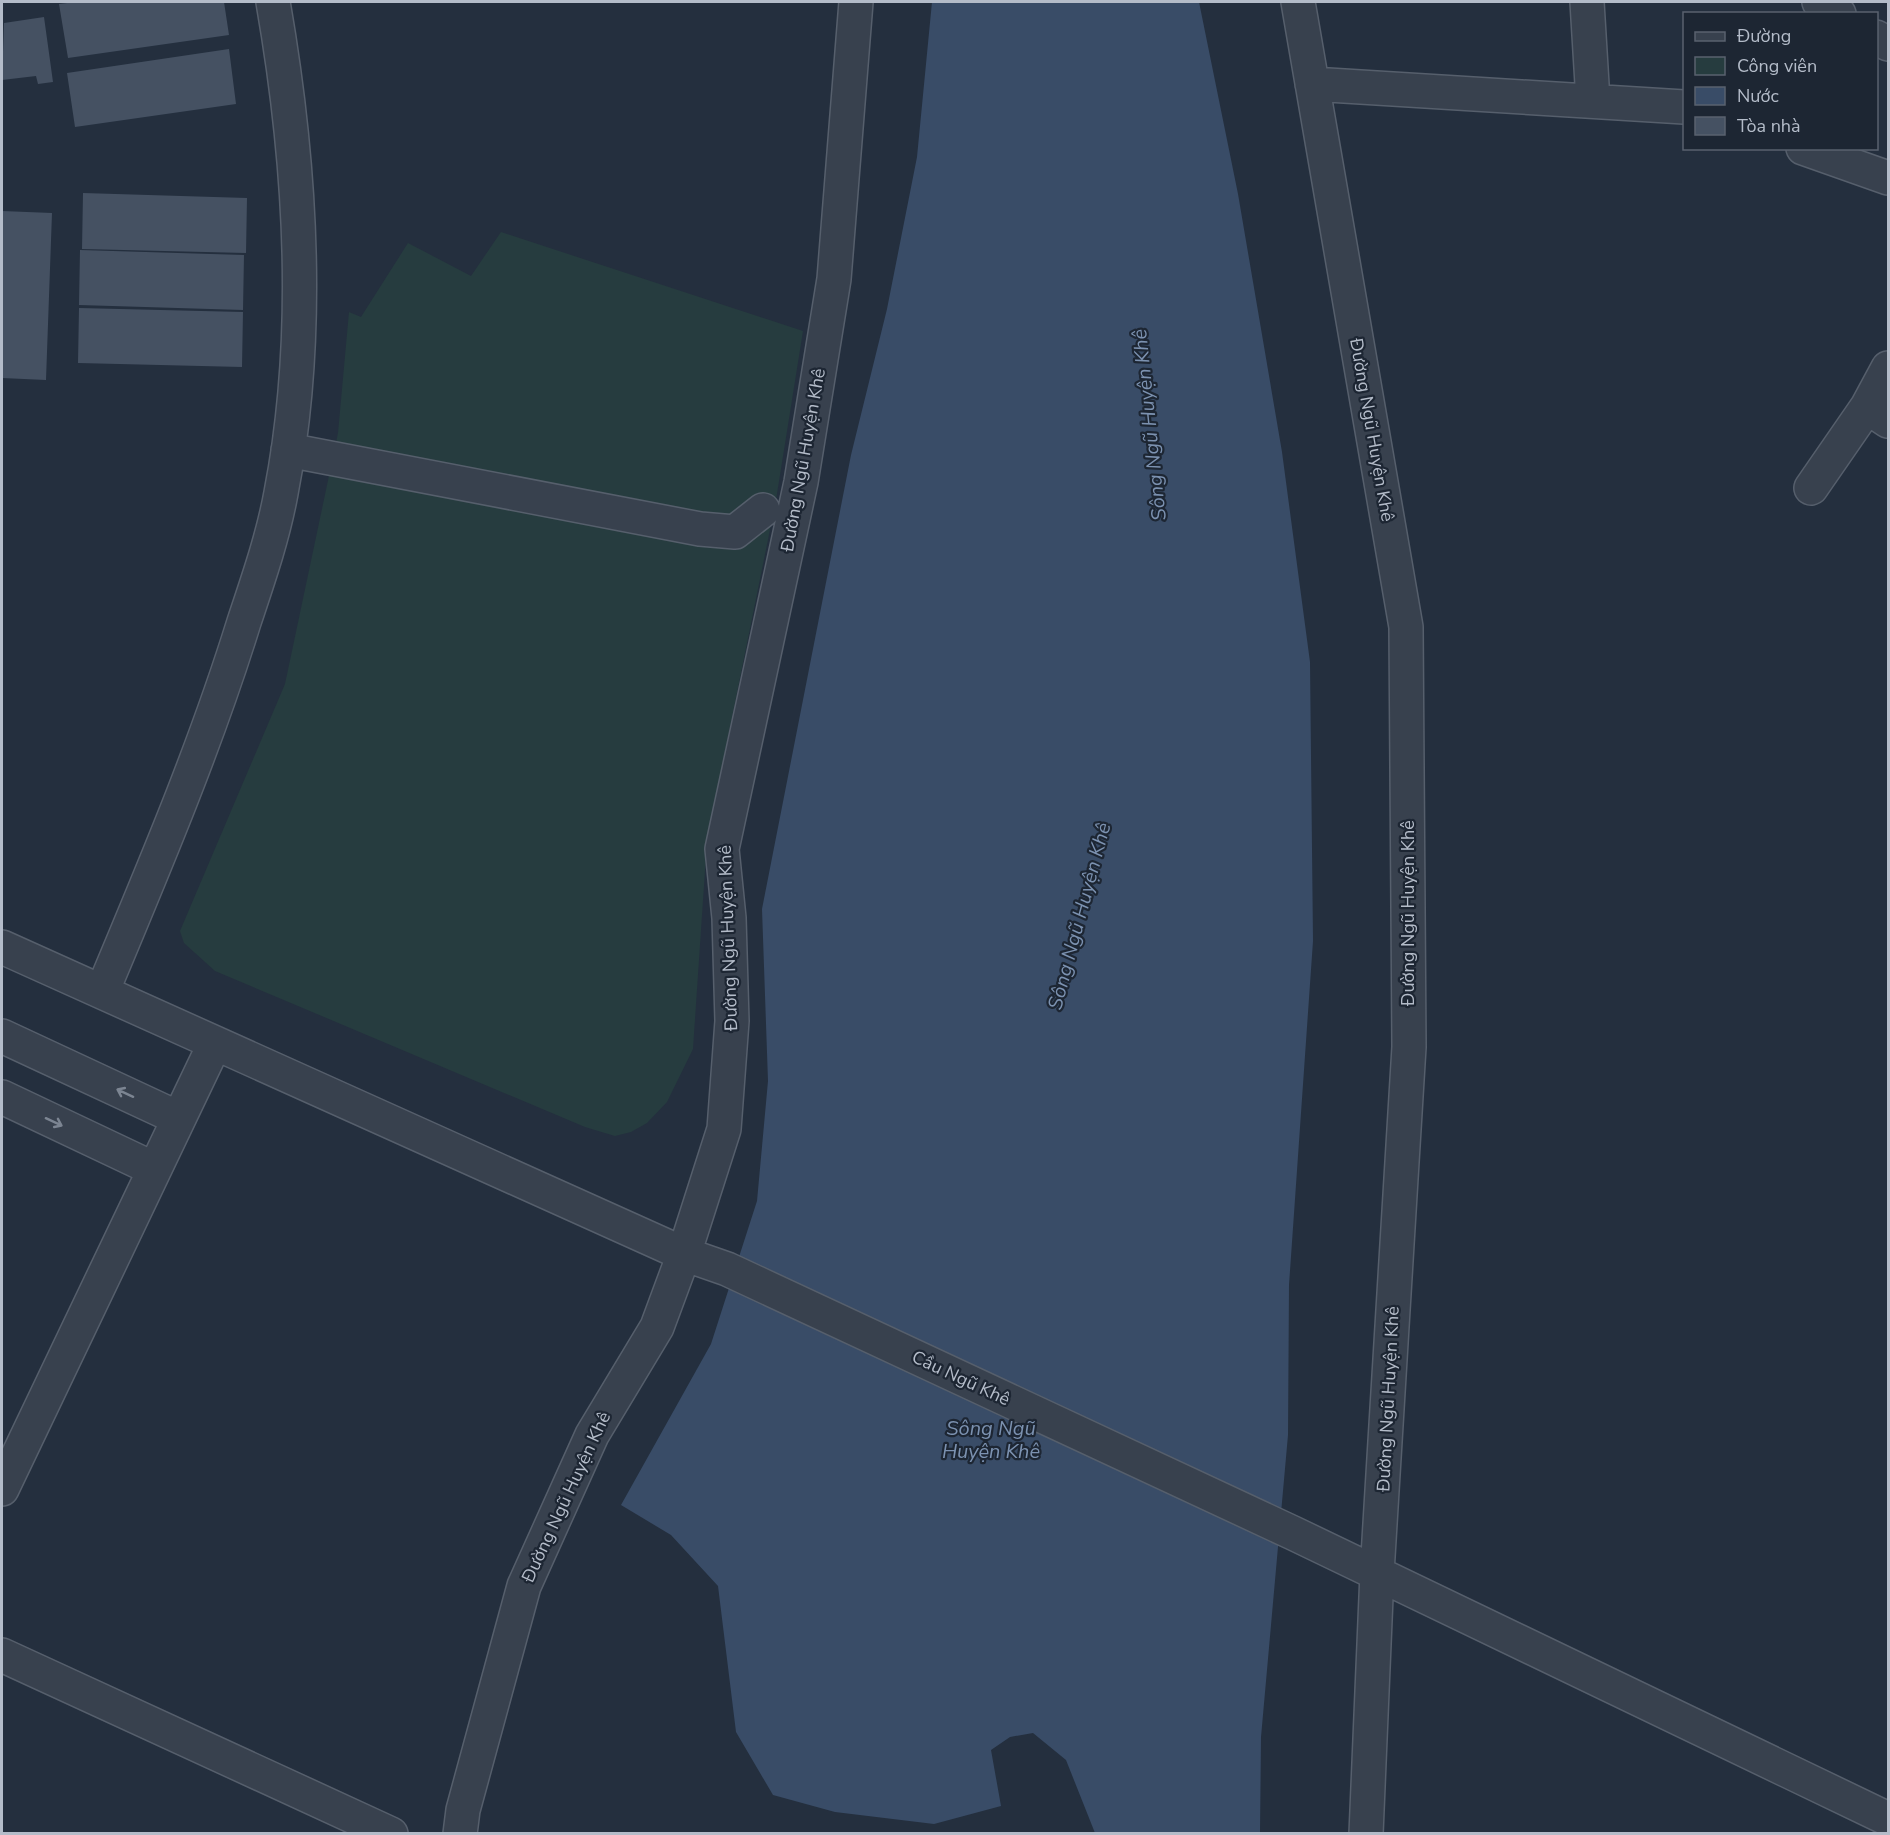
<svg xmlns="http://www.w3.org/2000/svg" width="1890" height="1835" font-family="'Nunito Sans',sans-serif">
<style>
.green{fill:#263c3f}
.water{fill:#394c67}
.building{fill:#455162}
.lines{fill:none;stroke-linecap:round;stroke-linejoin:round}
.minor-casing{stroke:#565f6c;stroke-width:36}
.minor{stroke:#38414e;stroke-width:33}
.oneway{stroke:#7c8592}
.labels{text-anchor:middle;stroke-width:4.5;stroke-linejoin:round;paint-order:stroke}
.street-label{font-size:18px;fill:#b4bcc9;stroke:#1d2633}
.water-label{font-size:20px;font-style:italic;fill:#7c92b1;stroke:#1d2633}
</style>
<rect width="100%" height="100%" fill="#242f3e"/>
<!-- green -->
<path class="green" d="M501,232l302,99 -27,169 -69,341 -14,208 -26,53 -20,21 -16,9 -16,4 -30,-9 -370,-156 -31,-28 -4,-12 105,-247 53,-251 11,-121 12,5 47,-74 63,33z"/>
<!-- water -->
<path class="water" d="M932,2h267l39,192 44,258 28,210 3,279 -24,344 -1,150 -27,302 -1,96h-165l-29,-73 -33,-27 -23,4 -19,13 10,56 -67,18 -99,-12 -62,-17 -37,-63 -18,-146 -47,-51 -50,-30 90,-161 46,-143 11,-120 -6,-172 89,-454 36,-146 30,-152z"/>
<!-- building -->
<path class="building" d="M75,2h149l5,33 -161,23 -9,-54z
M44,17l9,65 -15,2 -2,-8 -34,4 2,-57z
M229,49l7,55 -161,23 -8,-54z
M83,193l164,5 -1,55 -164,-4z
M2,211l50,2 -6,167 -44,-2z
M80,250l164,5 -1,55 -164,-5z
M79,308l164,4 -1,55 -164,-4z"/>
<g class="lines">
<!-- minor casing -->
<g class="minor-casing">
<path id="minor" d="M1298,2l108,625 3,420 -32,526 -11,261
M1587,2l6,99
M1819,2l20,12
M1876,37l12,7
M1312,84l372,23
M1803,148l85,30
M1867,407l21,-39
M288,450l412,79 35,3 28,-22
M1811,488l56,-81 21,14
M2,947l682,307 43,15 566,264 595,286
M102,992c51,-122 103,-244 142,-370 14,-42 29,-85 37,-129 31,-161 20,-330 -8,-491
M2,1036l176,82
M2,1097l152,72
M2,1489l213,-446
M2,1655l389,179
M460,1834l3,-24 61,-224 68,-151 65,-108 27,-73 40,-125 8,-108 -3,-103 -7,-69 79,-367 33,-203 22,-277"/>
</g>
<!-- minor -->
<use href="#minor" class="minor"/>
</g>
<!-- one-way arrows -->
<defs><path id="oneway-shaft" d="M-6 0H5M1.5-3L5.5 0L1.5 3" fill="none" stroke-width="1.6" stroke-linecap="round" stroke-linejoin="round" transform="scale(1.5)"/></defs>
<g class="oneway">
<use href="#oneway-shaft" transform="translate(125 1093) rotate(-155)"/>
<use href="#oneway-shaft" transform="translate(54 1122) rotate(25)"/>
</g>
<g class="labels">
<!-- street labels -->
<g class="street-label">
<text transform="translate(1372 430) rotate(80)" y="6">Đường Ngũ Huyện Khê</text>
<text transform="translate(803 460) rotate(-80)" y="6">Đường Ngũ Huyện Khê</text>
<text transform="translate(1408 913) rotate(-90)" y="6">Đường Ngũ Huyện Khê</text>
<text transform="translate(728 938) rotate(-92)" y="6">Đường Ngũ Huyện Khê</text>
<text transform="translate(961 1378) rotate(25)" y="6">Cầu Ngũ Khê</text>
<text transform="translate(1388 1399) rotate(-87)" y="6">Đường Ngũ Huyện Khê</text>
<text transform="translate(566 1497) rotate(-65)" y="6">Đường Ngũ Huyện Khê</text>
</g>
<!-- water labels -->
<g class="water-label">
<text transform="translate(1149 425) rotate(-96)" y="7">Sông Ngũ Huyện Khê</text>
<text transform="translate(1079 916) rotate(-75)" y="7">Sông Ngũ Huyện Khê</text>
<text x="991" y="1435">Sông Ngũ<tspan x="991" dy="23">Huyện Khê</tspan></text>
</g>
</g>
<!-- border -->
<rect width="1890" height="1835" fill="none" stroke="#b4bcc9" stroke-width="6"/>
<!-- legend -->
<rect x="1683" y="12" width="195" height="138" fill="#1d2633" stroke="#59626f" stroke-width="1.5"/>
<rect x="1695" y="32" width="30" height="9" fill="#38414e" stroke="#59626f" stroke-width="1.5"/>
<text x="1737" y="42" font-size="18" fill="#b4bcc9">Đường</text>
<rect x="1695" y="57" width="30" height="18" fill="#263c3f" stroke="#59626f" stroke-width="1.5"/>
<text x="1737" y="72" font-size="18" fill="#b4bcc9">Công viên</text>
<rect x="1695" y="87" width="30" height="18" fill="#394c67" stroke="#59626f" stroke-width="1.5"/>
<text x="1737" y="102" font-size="18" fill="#b4bcc9">Nước</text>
<rect x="1695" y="117" width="30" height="18" fill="#455162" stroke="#59626f" stroke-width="1.5"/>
<text x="1737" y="132" font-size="18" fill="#b4bcc9">Tòa nhà</text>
</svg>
